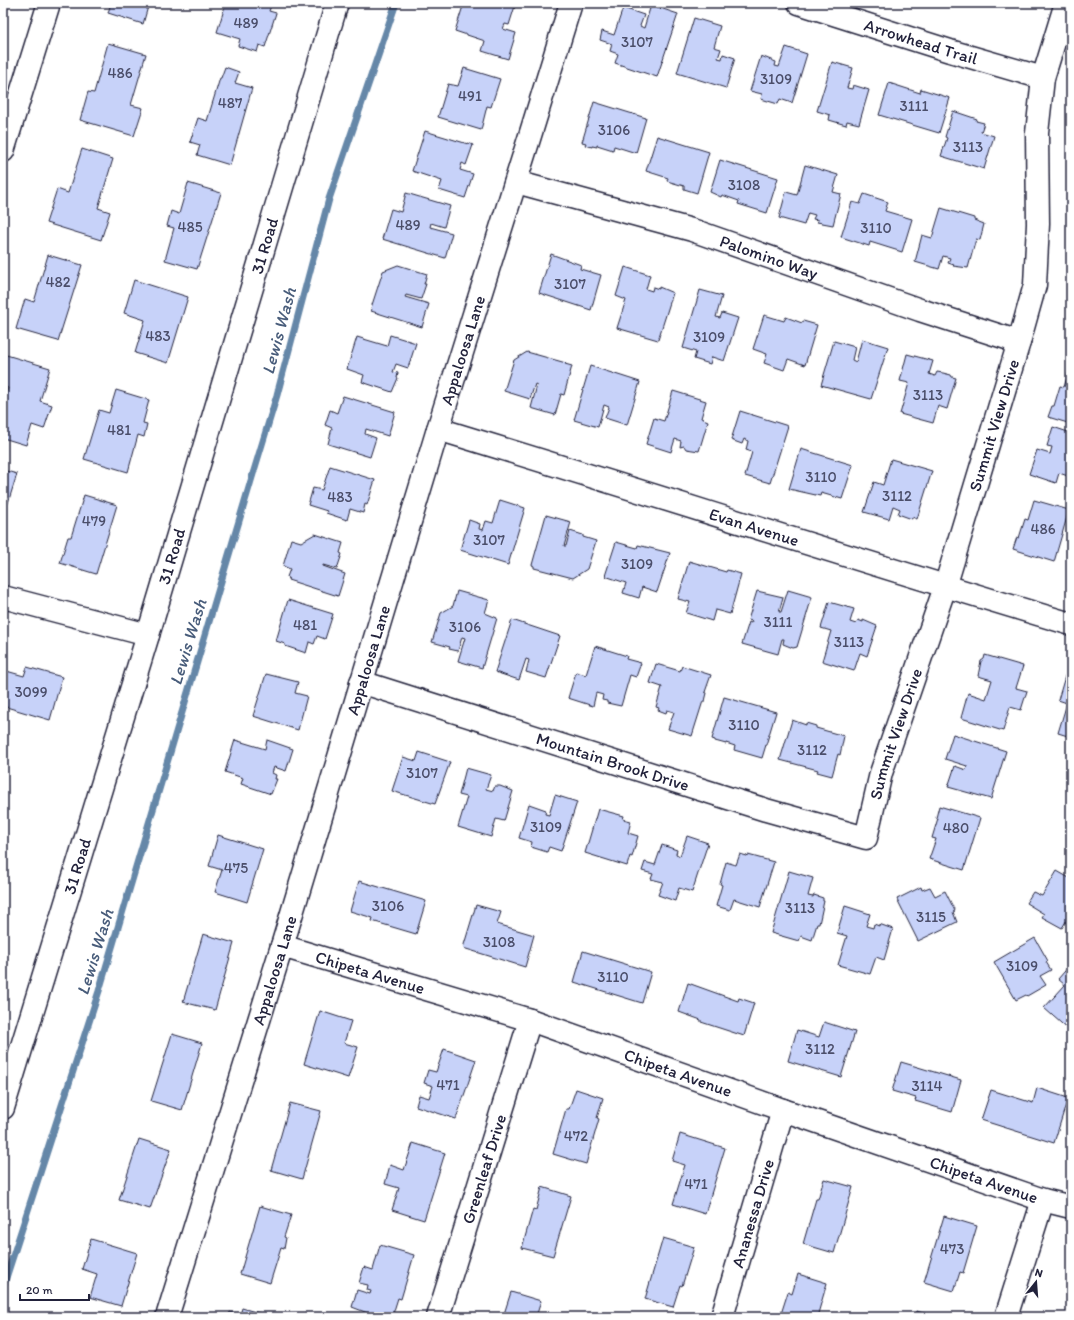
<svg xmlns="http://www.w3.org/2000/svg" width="1074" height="1320" font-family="Itim,sans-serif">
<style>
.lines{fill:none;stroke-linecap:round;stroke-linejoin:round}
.stream{stroke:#6587a8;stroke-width:7}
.building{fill:#c7d2f9;stroke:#22223b}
.minor-casing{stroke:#22223b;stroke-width:25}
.tertiary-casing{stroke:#22223b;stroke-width:25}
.minor{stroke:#fff;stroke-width:22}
.tertiary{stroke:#fff;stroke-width:22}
.labels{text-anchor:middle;stroke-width:3;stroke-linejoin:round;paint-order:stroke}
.number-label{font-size:15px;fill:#4b4e6a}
.street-label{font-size:17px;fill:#22223b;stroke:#fff}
.water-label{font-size:18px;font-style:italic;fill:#495d7b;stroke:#fff}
</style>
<rect width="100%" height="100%" fill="#fff"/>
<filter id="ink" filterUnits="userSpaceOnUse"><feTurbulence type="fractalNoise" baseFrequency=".025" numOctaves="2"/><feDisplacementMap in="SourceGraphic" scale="8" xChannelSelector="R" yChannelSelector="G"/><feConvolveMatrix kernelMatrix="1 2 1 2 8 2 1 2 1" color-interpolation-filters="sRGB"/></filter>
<g filter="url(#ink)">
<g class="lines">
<!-- stream -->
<path class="stream" d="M3,1287l96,-296 154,-517 24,-79 52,-196 67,-196"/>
</g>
<!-- building -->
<path class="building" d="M111,3h38l-6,21 -35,-11z
M226,3h46l-3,8 7,2 -11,34 -6,-2 -2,7 -19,-6 2,-7 -23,-7z
M464,3h43l8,3 -6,19 -4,-1 -2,5 13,4 -8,26 -26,-8 3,-10 -30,-10z
M651,5l27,9 -21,63 -42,-14 3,-9 -8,-3 2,-7 -12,-4 2,-9 12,4 9,-27 21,7 -4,11 4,2z
M694,18l26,8 -6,21 7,2 -3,9 4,1 1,-5 12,4 -9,30 -49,-15z
M108,43l38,11 -15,51 12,3 -9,28 -54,-16 8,-28 6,1z
M786,47l21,7 -15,49 -12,-4 -2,5 -17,-5 1,-5 -12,-3 11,-35 15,6 -1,4 4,1z
M832,62l21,6 -6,20 5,1 1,-4 16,5 -10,34 -12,-3 -1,4 -17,-5 1,-5 -13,-4z
M225,67l14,5 -4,11 17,5 -22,77 -33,-10 3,-10 -10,-3 8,-24 9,3 13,-43h1z
M464,68l36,11 -9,28 -4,-1 -6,24 -43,-13 10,-33 10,2z
M889,83l31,10 1,-4 29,9 -11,35 -60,-18z
M594,102l52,16 -10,35 -22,-7 -1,4 -16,-5v2l-5,-1v1l-7,-2 1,-2 -4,-1z
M953,111l24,8 -1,2 8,2 -3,9 13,4 -10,33 -43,-13 6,-18 -2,-1z
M425,131l43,13v-1l5,2 -7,20 -4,-2 -2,7 13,4 -8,24 -26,-8 3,-9 -30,-10z
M657,136l52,16 -12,41 -13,-4v-3l-17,-5 1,-3 -22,-7z
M82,149l31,10 -15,49 12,4 -9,28 -55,-17 11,-34 11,4z
M720,160l58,18 -11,35 -29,-9 1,-3 -17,-6 -1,2 -11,-5z
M805,165l33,10 -5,17 8,2 -8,31 -16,-3 1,-2 -5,-1 2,-4 -7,-2 -4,12 -25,-7 7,-26 11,3z
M188,183l33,10 -24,76 -32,-9 9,-32 -7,-2 4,-15 8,3z
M406,193l44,13 -6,21 -13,-4 -1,4 22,6 -7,25 -63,-19 9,-30 10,3z
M864,194l24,8 -3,9 27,8 -10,33 -32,-10 -1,4 -28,-9 11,-35 8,2z
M941,208l33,10v2l10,4 -4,16 -4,-1 -8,29 -15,-2 1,-1 -6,-2 2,-5 -7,-2 -4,13 -24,-7 7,-27 10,3z
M551,254l30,11 -1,4 21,6 -10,35 -52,-17z
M48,255l34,10 -24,76 -42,-12 9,-30 9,3z
M398,265l29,9 -3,10h2l-5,15 -15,-4 -1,2 24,7 -7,23 -51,-16 1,-2 -1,-1 12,-37z
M625,267l25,8 -4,14 6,2 1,-4 6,2v-2l14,6 -15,47 -41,-12 9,-28 -10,-4z
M134,280l54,17 -20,66 -33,-10 10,-33 -21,-7z
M700,290l22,6 -6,21 4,1 2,-5 16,5 -14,43 -12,-4 -2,7 -16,-5 2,-7 -13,-4z
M764,315l20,6 2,-4 16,6 1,-2 14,4 -12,40 -17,-6 -4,11 -20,-7 3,-9 -14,-5z
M390,335l26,8 -8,25 -12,-4 -3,8 5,1 -1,5h1l-6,14 -30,-10 2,-7 -17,-6 10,-32 30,9z
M862,339l26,8 -17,52 -50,-14 13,-44 21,6 -3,13 4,2z
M527,352l39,11 -1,1 7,2 -8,29 -3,-1 -6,21 -24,-7 6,-23 -2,-1 -5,15 -26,-8 10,-31z
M3,354l47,14 -10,33 12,4 -8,24 -12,-4 -6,20 -23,-7v-34l5,-16 -5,-2z
M907,354l26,7 -4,13 6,2 2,-4 6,1 8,2 1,2 4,1 -9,31 -9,-3 -5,17 -33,-9 9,-31 -9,-2z
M590,366l50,16 -13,43 -22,-7 4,-11 -5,-2 -6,22 -24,-7z
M1070,367h1v57l-23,-7 4,-11h2l6,-20 4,1z
M116,390l33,10 -6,23 4,1 -3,13 -6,-2 -10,37 -44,-13 15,-49 10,3z
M673,391l33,10 -5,17 7,3 -9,30 -13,-2 -2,-3 -4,1 1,-6 -6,-2 -4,13 -25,-8 8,-26 10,3z
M343,396l52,16 -7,24 -22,-7 -1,5 11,4 -6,19 -42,-13 4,-16 -7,-3 5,-15 7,3z
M740,411l48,15 -18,57 -25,-7 7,-24 -6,-2 2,-9 -4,-2 -2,5 -11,-4z
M1053,427l18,6v44l-12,-4 -3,10 -27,-9 8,-24 13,4 2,-7 -5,-1z
M801,449l52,16 -11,34 -21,-6 -1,3 -31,-7z
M891,459l41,12 -15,48 -5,-2v2l-14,-5 2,-5 -7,-3 -4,13 -25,-7 10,-30 9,3z
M330,466l45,14 -8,25 -2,-1 -2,9 -13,-4 -3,11 -21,-7 1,-2 -19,-6 5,-17 9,2z
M3,470l14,4 -14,45z
M84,495l33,10 -21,69 -36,-11 8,-26h3z
M500,500l25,8 -17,57 -48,-15 9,-30 11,4 -1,5 4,1 3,-9 7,2z
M1034,500l35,10 -15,52 -41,-13 4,-12 2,1 6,-19 3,1z
M546,515l25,7 -7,24h2l4,-15 13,4v2l13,4 -9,28 -14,9 -39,-10v-2l-2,-1z
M315,534l28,9 -3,10 2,1 -5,15 -14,-4v1l22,8 -7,22 -50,-16 1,-2 -2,-1 3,-8 -7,-3 8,-27 10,3z
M616,542l21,6 1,-3 32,8 -13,39 -15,-5 -3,11 -16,-5 3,-10 -21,-7z
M689,561l37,11 1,-2 14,4 -11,40 -15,-4 -3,11 -26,-8 4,-11 -12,-3z
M788,590l24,7 -15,50 -4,1 -10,-4 1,-5h-2l-4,15 -36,-10 7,-22 2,1 1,-2 -4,-1 9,-29 26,6 -4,15h2z
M457,591l32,9 -4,13 12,5 -15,50 -24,-7 7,-23 -3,-1 -4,14 -9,-2 1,-2 -18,-5 9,-29 12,-7z
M288,600l45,14 -8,25 -8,-3 -3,8 -5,-2 -3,11 -21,-7v-2l-9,-3z
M829,602l25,7 -4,13 6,2 2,-4 5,2v-2l14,6 -10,30 -7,-3 -6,18 -32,-10 9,-30 -10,-3z
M512,620l48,16 -14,42 -20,-6 3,-12 -3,-1 -7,21 -24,-8z
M595,646l32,10 -1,3 15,4 -5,14 -6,-2 -9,31 -14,-3v-2l-5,-1 1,-5 -7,-2 -3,13 -25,-8 8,-26 10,3z
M985,655l38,11 -7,22 11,3 -6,19 -11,-3 -7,24 -42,-13 7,-25 18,6 6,-19 -14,-4 3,-15 3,-2z
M656,664l24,7 2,-5 29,9 -6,17 2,1 -2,8h-2l-11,35 -24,-7 6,-17 -7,-2 -1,3 -8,-3 1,-2 -3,-1 6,-20 -12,-4z
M27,667l35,10 -12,43 -47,-14v-36l21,6z
M1066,673l5,2v62l-13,-4 9,-30 -9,-3z
M266,674l32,8 -3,11 12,3 -9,34 -45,-14z
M724,697l52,15 -14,46 -28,-8 1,-4 -9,-3v1l-11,-3v-1l-3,-1z
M792,720l14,5v-2l10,3v2l28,8 -4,19 -2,-1 -6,22 -15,-4 1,-2 -38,-10z
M953,734l53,17 -15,48 -43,-12 7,-21 11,4 1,-4 -22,-7z
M235,740l30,9 2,-9 26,9 -7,22 -12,-4 -2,6 4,2 -1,4h2l-6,15 -30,-10 2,-6 -18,-6z
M419,752l31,10 -15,42 -43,-13 11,-34 13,4z
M466,768l25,7 -5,14 7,2 2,-5h5l13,5 -9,30 -8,-2 -5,18 -33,-10 9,-30 -8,-2z
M555,795l22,7 -16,49 -12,-4 -2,5 -16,-5 1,-5 -13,-4 10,-34 17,6 -1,4 4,1z
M939,806l41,12 -16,52 -35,-11 7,-20 -4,-1 6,-20h-2z
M598,809l26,7 -1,3 8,2 -3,12 10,3 -6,21 -2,-1 -3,10 -42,-13z
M218,835l45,14 -16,53 -32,-10 7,-22 -13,-4z
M687,836l21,7 -16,49 -13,-4 -4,13 -17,-6 5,-13 -12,-3 2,-5 -11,-3 3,-9 10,3 7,-20 15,5 -1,4 4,2z
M740,854l7,2 1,-1 26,7 -14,45 -26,-8 -4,11 -14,-4 6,-21 -2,-1 6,-22 10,3z
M789,871l24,7 -5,18 5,1 1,-2 9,3v3h1l-5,23h-2l-5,16 -11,-4 -2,5 -28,-8z
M1057,871l14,8v41l-3,-2 -6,10 -20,-11 2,-3 -18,-11 7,-11 9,4z
M359,881l67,20 -10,33 -44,-13 1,-3 -23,-7z
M921,887l1,3 8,-3 5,9 10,-5 10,20 -2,1 4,10 -39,19 -21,-42z
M476,905l25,7 -4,12 37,11 -9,32 -62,-19z
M845,906l25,8 -4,12 7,2 1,-4 5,2v-2l14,5 -9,31 -8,-3 -6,17 -32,-9 9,-29 -10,-3z
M203,934l31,9 -19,67 -32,-8z
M1035,938l13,23 -2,1 5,8 -11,6 6,9 -19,11 -1,-1 -10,5 -22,-38z
M583,951l68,21 -9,31 -68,-21z
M1071,964v67h-1l-26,-23 21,-23 -7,-6z
M688,983l50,18 1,-3 15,5 -10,33 -43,-14v-2l-22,-8z
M320,1011l31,10 -7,22 14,4 -10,31 -44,-14z
M824,1022l31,10 -14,45 -53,-16 9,-31 22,7z
M172,1034l30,9 -20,67 -31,-9z
M444,1049l32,11 -20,59 -40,-13 3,-11 10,3 4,-12 -9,-3 4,-13 8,2z
M901,1062l60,18 -9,32 -37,-11 1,-3 -24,-7z
M1037,1088l31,10 -14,45 -73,-23 10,-30 42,13z
M576,1089l27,9 -6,20 2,1 -13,45 -33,-10 13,-45h3z
M290,1103l31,8 -19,68 -31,-9z
M680,1134l45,14 -20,66 -32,-10 12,-39 -13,-4z
M139,1139l32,10 -21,60 -31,-9z
M413,1143l32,10 -21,67 -32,-10 7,-22 -14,-4 5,-19 14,5z
M824,1179l29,8 -19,66 -31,-9 13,-45h2z
M542,1187l29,9 -18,60 -31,-8 11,-39 3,1z
M260,1206l31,9 -7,22 2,1 -2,11 -3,-1 -11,35 -30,-9z
M944,1216l33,10 -14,47 -3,-1 -6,19 -30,-9z
M663,1238l31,9 -12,39 -2,-1 -7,22 -28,-8z
M91,1239l46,14 -16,53 -31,-9 7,-23 -15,-5z
M380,1245l34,10 -13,44 -3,-1 -6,19h-14l-26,-10 5,-17 13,4 1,-3 -4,-1 1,-5 -9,-2 5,-16 9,3z
M798,1274l29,9 -10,34h-37l8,-25 4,2z
M1071,1274v16l-4,-2z
M511,1292l30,9 -5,16h-33z
M242,1308l20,6 -1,3h-33l2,-5 10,3z
M916,1311l23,6h-24z"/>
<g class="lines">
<!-- minor casing -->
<g class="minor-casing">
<g id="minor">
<path id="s1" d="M799,3l151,48 93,27"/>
<path d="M3,151l46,-148"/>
<path id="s2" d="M516,182l176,48 228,80 99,32"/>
<path id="s3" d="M438,429c211,64 421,132 633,195"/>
<path d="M3,597l145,38"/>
<path id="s4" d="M361,682l405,128 100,28 15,-65 64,-186 74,-245 16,-57 3,-61 -1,-91 6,-55 23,-75"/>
<path id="s5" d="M282,946l248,74 253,90 260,90 28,7"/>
<path id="s6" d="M167,1317l115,-371 156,-517 90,-287 43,-139"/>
<path id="s7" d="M438,1317l92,-297"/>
<path id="s8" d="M722,1317l61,-207"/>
<path d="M1006,1317l37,-117"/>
</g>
</g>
<!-- tertiary casing -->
<g class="tertiary-casing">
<g id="tertiary">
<path id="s9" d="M3,1108l145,-473 189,-632"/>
</g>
</g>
<!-- minor -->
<use href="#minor" class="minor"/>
<!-- tertiary -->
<use href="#tertiary" class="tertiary"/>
</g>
</g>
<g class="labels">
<!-- number labels -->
<g class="number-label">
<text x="246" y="28">489</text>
<text x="637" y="47">3107</text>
<text x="120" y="78">486</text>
<text x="776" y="84">3109</text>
<text x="470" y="101">491</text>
<text x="230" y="108">487</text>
<text x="914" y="111">3111</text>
<text x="614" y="135">3106</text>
<text x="968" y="152">3113</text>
<text x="744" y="190">3108</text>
<text x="408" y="230">489</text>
<text x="190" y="232">485</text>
<text x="876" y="233">3110</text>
<text x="58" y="287">482</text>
<text x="570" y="289">3107</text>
<text x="158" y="341">483</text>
<text x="709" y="342">3109</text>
<text x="928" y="400">3113</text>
<text x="119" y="435">481</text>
<text x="821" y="482">3110</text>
<text x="897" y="501">3112</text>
<text x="340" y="502">483</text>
<text x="94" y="526">479</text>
<text x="1043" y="534">486</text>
<text x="489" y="545">3107</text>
<text x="637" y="569">3109</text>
<text x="778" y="627">3111</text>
<text x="305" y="630">481</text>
<text x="465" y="632">3106</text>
<text x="849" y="647">3113</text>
<text x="31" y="697">3099</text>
<text x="744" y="730">3110</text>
<text x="812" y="755">3112</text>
<text x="422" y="778">3107</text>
<text x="546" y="832">3109</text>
<text x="956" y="833">480</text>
<text x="236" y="873">475</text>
<text x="388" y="911">3106</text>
<text x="800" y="913">3113</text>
<text x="931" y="922">3115</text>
<text x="499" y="947">3108</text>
<text x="1022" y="971">3109</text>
<text x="613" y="982">3110</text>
<text x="820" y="1054">3112</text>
<text x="448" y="1090">471</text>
<text x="927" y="1091">3114</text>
<text x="576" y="1141">472</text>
<text x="696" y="1189">471</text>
<text x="952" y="1254">473</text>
</g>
<!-- street labels -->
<g class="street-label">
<text dy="6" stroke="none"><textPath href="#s1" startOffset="128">Arrowhead Trail</textPath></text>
<text dy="6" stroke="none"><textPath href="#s9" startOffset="901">31 Road</textPath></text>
<text dy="6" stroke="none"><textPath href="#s2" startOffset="264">Palomino Way</textPath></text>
<text dy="6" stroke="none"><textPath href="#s6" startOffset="1011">Appaloosa Lane</textPath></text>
<text dy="6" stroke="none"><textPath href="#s4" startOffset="961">Summit View Drive</textPath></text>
<text dy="6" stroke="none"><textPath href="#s3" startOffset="331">Evan Avenue</textPath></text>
<text dy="6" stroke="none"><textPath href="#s9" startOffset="577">31 Road</textPath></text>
<text dy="6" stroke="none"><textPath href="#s6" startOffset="687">Appaloosa Lane</textPath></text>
<text dy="6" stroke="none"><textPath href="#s4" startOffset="637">Summit View Drive</textPath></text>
<text dy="6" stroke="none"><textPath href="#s4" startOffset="264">Mountain Brook Drive</textPath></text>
<text dy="6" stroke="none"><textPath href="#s9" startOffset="253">31 Road</textPath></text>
<text dy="6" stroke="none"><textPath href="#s6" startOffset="363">Appaloosa Lane</textPath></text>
<text dy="6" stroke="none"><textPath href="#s5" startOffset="92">Chipeta Avenue</textPath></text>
<text dy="6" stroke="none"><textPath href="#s5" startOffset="416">Chipeta Avenue</textPath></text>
<text dy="6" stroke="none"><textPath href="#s7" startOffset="155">Greenleaf Drive</textPath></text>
<text dy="6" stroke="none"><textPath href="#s5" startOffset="740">Chipeta Avenue</textPath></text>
<text dy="6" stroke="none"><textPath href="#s8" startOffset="108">Ananessa Drive</textPath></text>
</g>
<!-- water labels -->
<g class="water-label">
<text transform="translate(279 331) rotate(-75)" y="6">Lewis Wash</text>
<text transform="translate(188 642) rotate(-73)" y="6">Lewis Wash</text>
<text transform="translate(95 952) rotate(-73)" y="6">Lewis Wash</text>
</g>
</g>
<!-- margin -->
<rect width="1074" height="1320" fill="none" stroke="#fff" stroke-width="16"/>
<rect x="8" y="8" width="1058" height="1304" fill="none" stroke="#22223b" stroke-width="1.5" filter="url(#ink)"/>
<!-- north arrow -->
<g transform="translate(1036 1282) rotate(17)" stroke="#ffffff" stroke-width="3" paint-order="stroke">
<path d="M0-3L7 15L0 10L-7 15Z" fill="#22223b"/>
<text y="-6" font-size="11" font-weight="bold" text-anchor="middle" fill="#22223b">N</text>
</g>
<!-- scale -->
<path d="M20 1294v6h69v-6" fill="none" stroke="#22223b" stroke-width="2"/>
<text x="26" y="1294" font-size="12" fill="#22223b" stroke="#ffffff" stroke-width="3" paint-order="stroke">20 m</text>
</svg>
